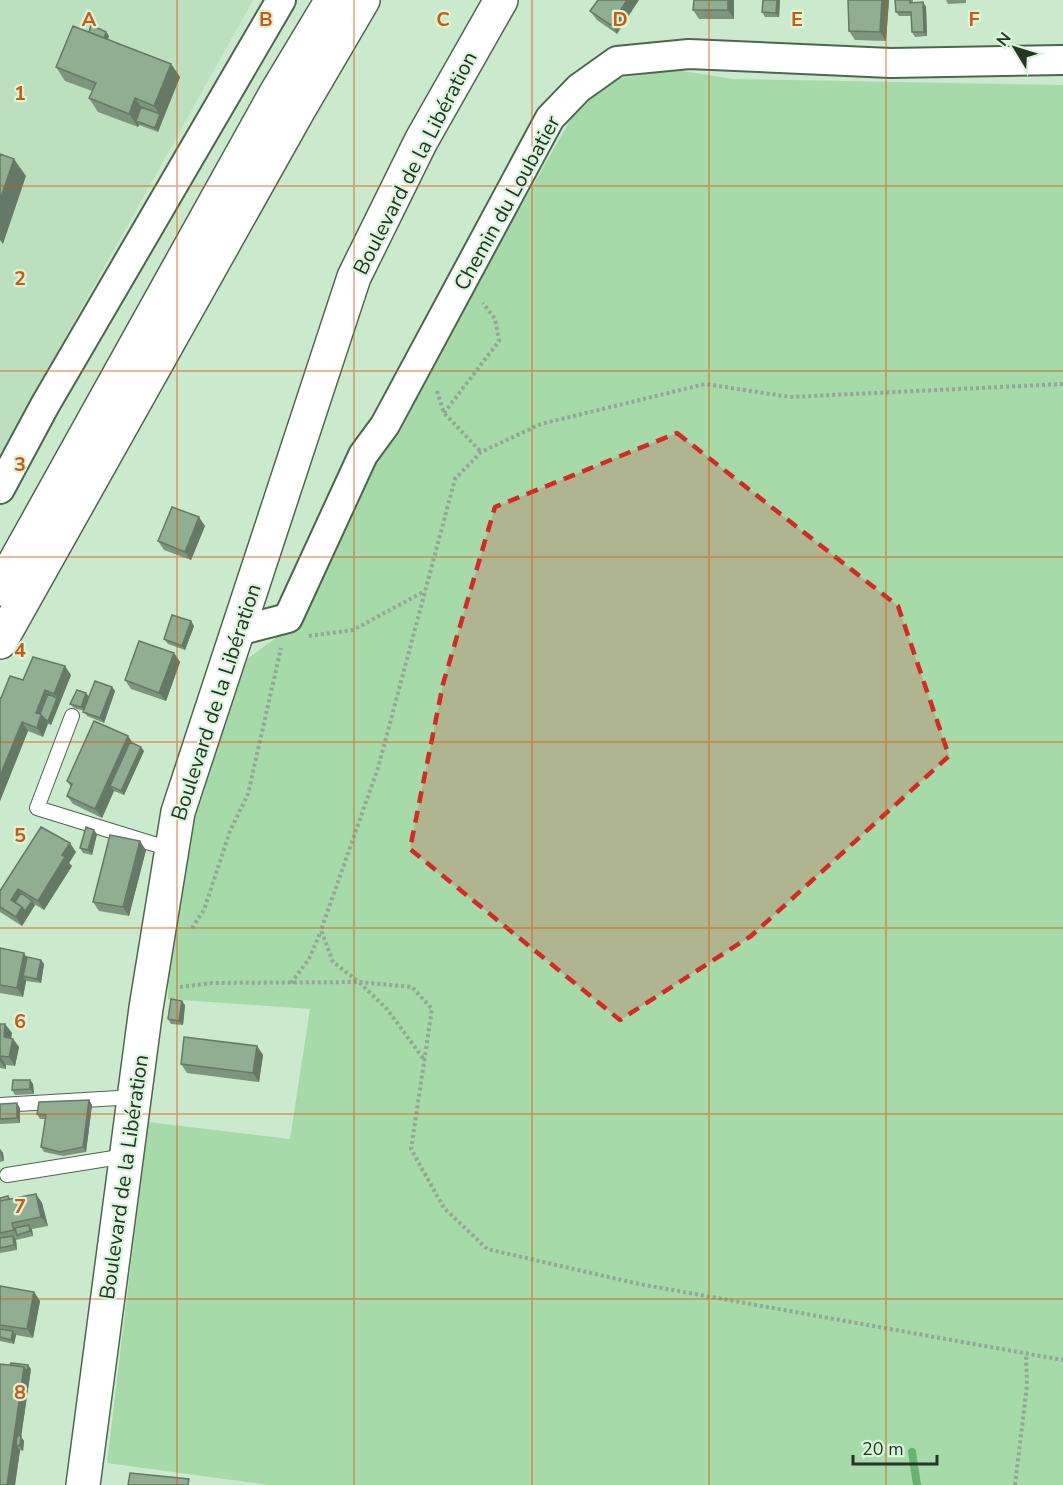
<svg xmlns="http://www.w3.org/2000/svg" width="1063" height="1485" font-family="'Nunito Sans',sans-serif">
<style>
.built{fill:#bce0be}
.green{fill:#a6daa9}
.lines{fill:none;stroke-linecap:round;stroke-linejoin:round}
.stream{stroke:#68b36f;stroke-width:8}
.lane-casing{stroke:#4d674e;stroke-width:16}
.street-casing{stroke:#4d674e;stroke-width:32}
.secondary-casing{stroke:#4d674e;stroke-width:36}
.path{stroke:#91a892;stroke-width:4;stroke-dasharray:3 3;stroke-linecap:butt}
.lane{stroke:#fff;stroke-width:14}
.street{stroke:#fff;stroke-width:28}
.secondary{stroke:#fff;stroke-width:33}
.wall{fill:#7d957e}
.shaded-wall{fill:#667966}
.building{fill:#91ad92;stroke:#667966;stroke-width:1.5}
.marked{fill:#d62828;fill-opacity:0.2;stroke:#d62828;stroke-width:4.5;stroke-dasharray:12 8;stroke-linejoin:round}
.grid{fill:none;stroke:#d5550f;stroke-width:1.5;stroke-opacity:0.55}
.labels{text-anchor:middle;stroke-width:4.5;stroke-linejoin:round;paint-order:stroke}
.street-label{font-size:21px;fill:#283328;stroke:#d8f6d9}
.grid-label{font-size:20px;text-anchor:middle;font-weight:bold;fill:#d5550f;stroke:#d8f6d9;stroke-width:4.5;stroke-linejoin:round;paint-order:stroke}
</style>
<rect width="100%" height="100%" fill="#cbe9cc"/>
<!-- built -->
<path class="built" d="M0,0h253l-253,454z"/>
<!-- green -->
<path class="green" d="M676,70l57,9 330,6v1400h-794l-162,-22 41,-341 142,17 20,-130 -142,-10 1,-45 23,-136 47,-153 61,-45 93,-190 179,-313 41,-38z"/>
<g class="lines">
<!-- stream -->
<path class="stream" d="M912,1452l5,33"/>
<!-- lane casing -->
<g class="lane-casing">
<path id="lane" d="M72,716l-35,92 136,42
M0,1105l135,-8
M7,1175l119,-19"/>
</g>
<!-- street casing -->
<g class="street-casing">
<path id="street" d="M0,489l45,-84 236,-405
M238,631l50,-13 75,-163 22,-30 165,-307 29,-30 38,-27 72,-7 202,9 172,-3"/>
</g>
<!-- secondary casing -->
<g class="secondary-casing">
<path id="secondary" d="M0,589l276,-496 56,-93
M0,642l298,-531 65,-111
M83,1485l63,-477 32,-196 176,-535 67,-136 80,-141"/>
</g>
<!-- path -->
<path class="path" d="M1063,384l-273,13 -85,-13 -164,40 -60,28 -26,27 -77,289 -57,162 12,32 26,20 53,5 20,22 -21,140 33,59 43,41 152,35 424,76
M437,391l7,22 37,39
M444,413l55,-72 -4,-22 -12,-16
M309,636l44,-6 72,-39
M192,928l12,-18 26,-79 18,-37 33,-146
M291,983l18,-24 12,-28
M180,987l31,-4 148,-1 28,27 38,52
M1015,1485l12,-100 -1,-31"/>
<!-- lane -->
<use href="#lane" class="lane"/>
<!-- street -->
<use href="#street" class="street"/>
<!-- secondary -->
<use href="#secondary" class="secondary"/>
</g>
<!-- wall -->
<path class="wall" d="M598,0l19,34 -20,-14 -7,-9z
M694,0h40v19h-35l-6,-9z
M763,0h52h-35l-1,17h-14l-3,-5z
M889,0l-3,41 -31,-1 -6,-9z
M895,0h18v3l10,-1 3,5 1,29 -12,1 -3,-5 -1,-16h-12l-3,-4z
M946,0h20v3l-18,1z
M89,32h17l3,4 -1,4 63,24 9,13 -22,55 -19,-7 -1,2 -40,-15 -9,-14 3,-7 -27,-10 -9,-14z
M205,526l-14,34 -27,-10 -6,-9z
M191,621l3,5 -9,24 -17,-6 -4,-5z
M174,653l6,9 -14,39 -35,-12 -6,-9z
M71,675l-20,50 -3,-1 -5,13 -15,-6 -28,70v-103h1l22,-18z
M112,687l3,4 -11,32 -17,-7 -3,-5 -10,-3 -4,-4z
M128,736l5,8 11,7 -20,44 -10,-4 -12,27 -29,-14 -6,-8 4,-9 -4,-6z
M97,834l-5,21 -9,-2 -3,-5z
M146,850l-17,66 -30,-5 -6,-9z
M76,852l-7,11 3,3 -28,44 -10,-6 1,1 -13,21 -22,-14v-21z
M0,948l27,9 14,3 3,4 -3,19 -15,-2 -3,16 -23,-4z
M185,1005l-2,20 -12,-1 -3,-5z
M0,1024h5l7,9 -1,5 2,1 6,8 -4,19 -9,-1v4l-6,-1z
M257,1046l6,9 -4,27 -72,-9 -6,-9z
M30,1080l3,4 1,10 -19,1 -3,-5z
M89,1100l3,5 -6,47 -23,4 -19,-4 -3,-5 4,-28h-5l-3,-5z
M0,1104l20,4v15l-20,1z
M0,1149l3,4 1,8 -4,1z
M36,1194l6,9 6,23 -16,3 1,7 -17,4 1,10 -17,3v-55l11,1z
M0,1286l34,6 6,9 -7,37 -17,-3 -2,9 -14,-3z
M31,1369l-10,68 3,4 -1,10 -3,-1 -5,35h-15z"/>
<!-- shaded-wall -->
<path class="shaded-wall" d="M627,0h12l-22,34 -6,-9z
M728,0h6v19l-6,-9z
M777,0h3l-1,17 -3,-4z
M882,0h7l-3,41 -6,-9z
M923,2l3,5 1,29 -3,-4z
M106,32l3,4 -4,11 -3,-4z
M171,64l9,13 -17,42 -9,-13z
M135,98l9,13 -8,10 3,4 -1,2 -9,-13z
M160,114l3,5 -5,13 -3,-4z
M14,159l12,17 -23,68 -3,-4v-40z
M199,517l6,9 -14,34 -6,-8z
M191,621l3,5 -9,24 -3,-4z
M174,653l6,9 -14,39 -7,-8z
M65,666l6,9 -20,50 -3,-4 9,-23 -3,-4z
M112,687l3,4 -11,32 -4,-5z
M45,690l6,9 -7,19 4,5 -5,14 -6,-9 -1,-15z
M86,693l4,5 -6,13 -3,-4z
M22,722l6,9 -28,70v-25z
M128,736l6,9 -24,41 4,5 -12,27 -7,-9z
M141,747l3,4 -20,44 -3,-4z
M94,830l3,4 -5,21 -4,-5z
M140,841l6,9 -17,66 -6,-9z
M70,843l6,9 -7,11 3,3 -28,44 -6,-9 24,-46z
M18,889l6,9 -6,9 -7,-7z
M32,901l3,4 -13,21 -6,-9 6,-10z
M24,953l6,9 -7,14 3,5 -3,16 -6,-9z
M41,960l3,4 -3,19 -4,-4z
M182,1001l3,4 -2,20 -4,-4z
M5,1024l7,9 -2,13 -6,-9z
M13,1039l6,8 -4,19 -6,-9z
M257,1046l6,9 -4,27 -6,-9z
M0,1056l6,9v4l-6,-8z
M30,1080l3,4 1,10 -4,-5z
M89,1100l3,5 -6,47 -3,-5z
M17,1103l3,5v15l-3,-5z
M0,1149l3,4 1,8 -3,-5z
M36,1194l6,9 6,23 -7,-9z
M29,1225l3,5 1,6 -3,-5z
M13,1236l3,4 1,10 -3,-5z
M34,1292l6,9 -7,37 -6,-9z
M13,1331l3,4 -2,9 -3,-4z
M28,1365l3,4 -10,68 3,4 -1,10 -3,-5 -4,-1 4,5 -5,35h-8l17,-118z"/>
<!-- building -->
<path class="building" d="M598,0h29l-16,25 -21,-14z
M694,0h34v10h-35z
M763,0h14l-1,13 -14,-1z
M848,0h34l-2,32 -31,-1z
M895,0h15v3l13,-1 1,30h-12l-1,-20h-15z
M91,25l15,7 -2,6 -15,-6z
M73,26l98,38 -17,42 -19,-8 -6,16 -40,-16 7,-15 -40,-16z
M141,107l19,7 -5,14 -19,-7z
M0,154l14,5 -14,41z
M172,507l27,10 -14,35 -27,-11z
M172,615l19,6 -9,25 -18,-7z
M139,641l35,12 -15,40 -34,-13z
M33,657l32,9 -11,28 -9,-4 -9,23 5,1 -4,14 -15,-6 -22,54v-78h1l9,-22 13,4z
M95,681l17,6 -12,31 -17,-6z
M77,690l9,3 -5,14 -11,-3z
M48,694l9,4 -9,23 -3,-2 -5,-5z
M94,721l34,15 -33,73 -28,-13 5,-12 -5,-3z
M130,742l11,5 -20,44 -11,-5z
M41,827l29,16 -8,12 3,2 -27,44 -20,-12 -7,11 11,7 -6,10 -16,-10v-16z
M86,827l8,3 -6,20 -8,-2z
M110,835l30,6 -17,66 -30,-5z
M21,893l11,8 -7,10 -3,-4 -7,-5z
M0,948l24,5 -7,35 -17,-3z
M27,957l14,3 -4,19 -14,-3z
M171,999l11,2 -3,20 -11,-2z
M0,1024h5l-1,13 9,2 -4,18 -9,-1v1z
M184,1037l73,9 -4,27 -72,-9z
M13,1080h17v9l-18,1z
M89,1100l-6,47 -23,5 -19,-5 5,-32 -9,-1 2,-12z
M17,1103v15l-17,1v-15z
M36,1194l5,23 -29,6 2,7 -14,3v-32z
M8,1196l1,3 -9,2v-3z
M29,1225l1,6 -13,4 -2,-7z
M13,1236l1,9 -14,3v-10z
M0,1286l34,6 -7,37 -27,-4z
M0,1329l13,2 -2,9 -11,-3z
M11,1363l17,2 -1,7 -3,-5 -14,-2z
M0,1364l24,3 -17,118h-7z
M17,1436h4l-1,10 -4,-1z
M130,1473l59,6 -1,6h-60z"/>
<!-- marked area -->
<path class="marked" d="M677,433l221,173 51,150 -198,180 -131,84 -210,-171 33,-165 52,-177z"/>
<!-- grid -->
<path class="grid" d="M177,0v1485M354,0v1485M532,0v1485M709,0v1485M886,0v1485M0,186h1063M0,371h1063M0,557h1063M0,742h1063M0,928h1063M0,1114h1063M0,1299h1063"/>
<g class="labels">
<!-- street labels -->
<g class="street-label">
<text transform="translate(415 163) rotate(-63)" y="7">Boulevard de la Libération</text>
<text transform="translate(507 203) rotate(-61)" y="7">Chemin du Loubatier</text>
<text transform="translate(216 702) rotate(-72)" y="7">Boulevard de la Libération</text>
<text transform="translate(124 1177) rotate(-82)" y="7">Boulevard de la Libération</text>
</g>
</g>
<g class="grid-label">
<text x="89" y="26">A</text>
<text x="266" y="26">B</text>
<text x="443" y="26">C</text>
<text x="620" y="26">D</text>
<text x="797" y="26">E</text>
<text x="974" y="26">F</text>
<text x="20" y="100">1</text>
<text x="20" y="285">2</text>
<text x="20" y="471">3</text>
<text x="20" y="657">4</text>
<text x="20" y="842">5</text>
<text x="20" y="1028">6</text>
<text x="20" y="1213">7</text>
<text x="20" y="1399">8</text>
</g>
<!-- north arrow -->
<g transform="translate(1015 48) rotate(308)" stroke="#d8f6d9" stroke-width="4.5" paint-order="stroke">
<path d="M0-4.5L10 22L0 15L-10 22Z" fill="#283328"/>
<text y="-9" font-size="16" font-weight="bold" text-anchor="middle" fill="#283328">N</text>
</g>
<!-- scale -->
<path d="M853 1455v9h84v-9" fill="none" stroke="#283328" stroke-width="3"/>
<text x="862" y="1455" font-size="18" fill="#283328" stroke="#d8f6d9" stroke-width="4.5" paint-order="stroke">20 m</text>
</svg>
